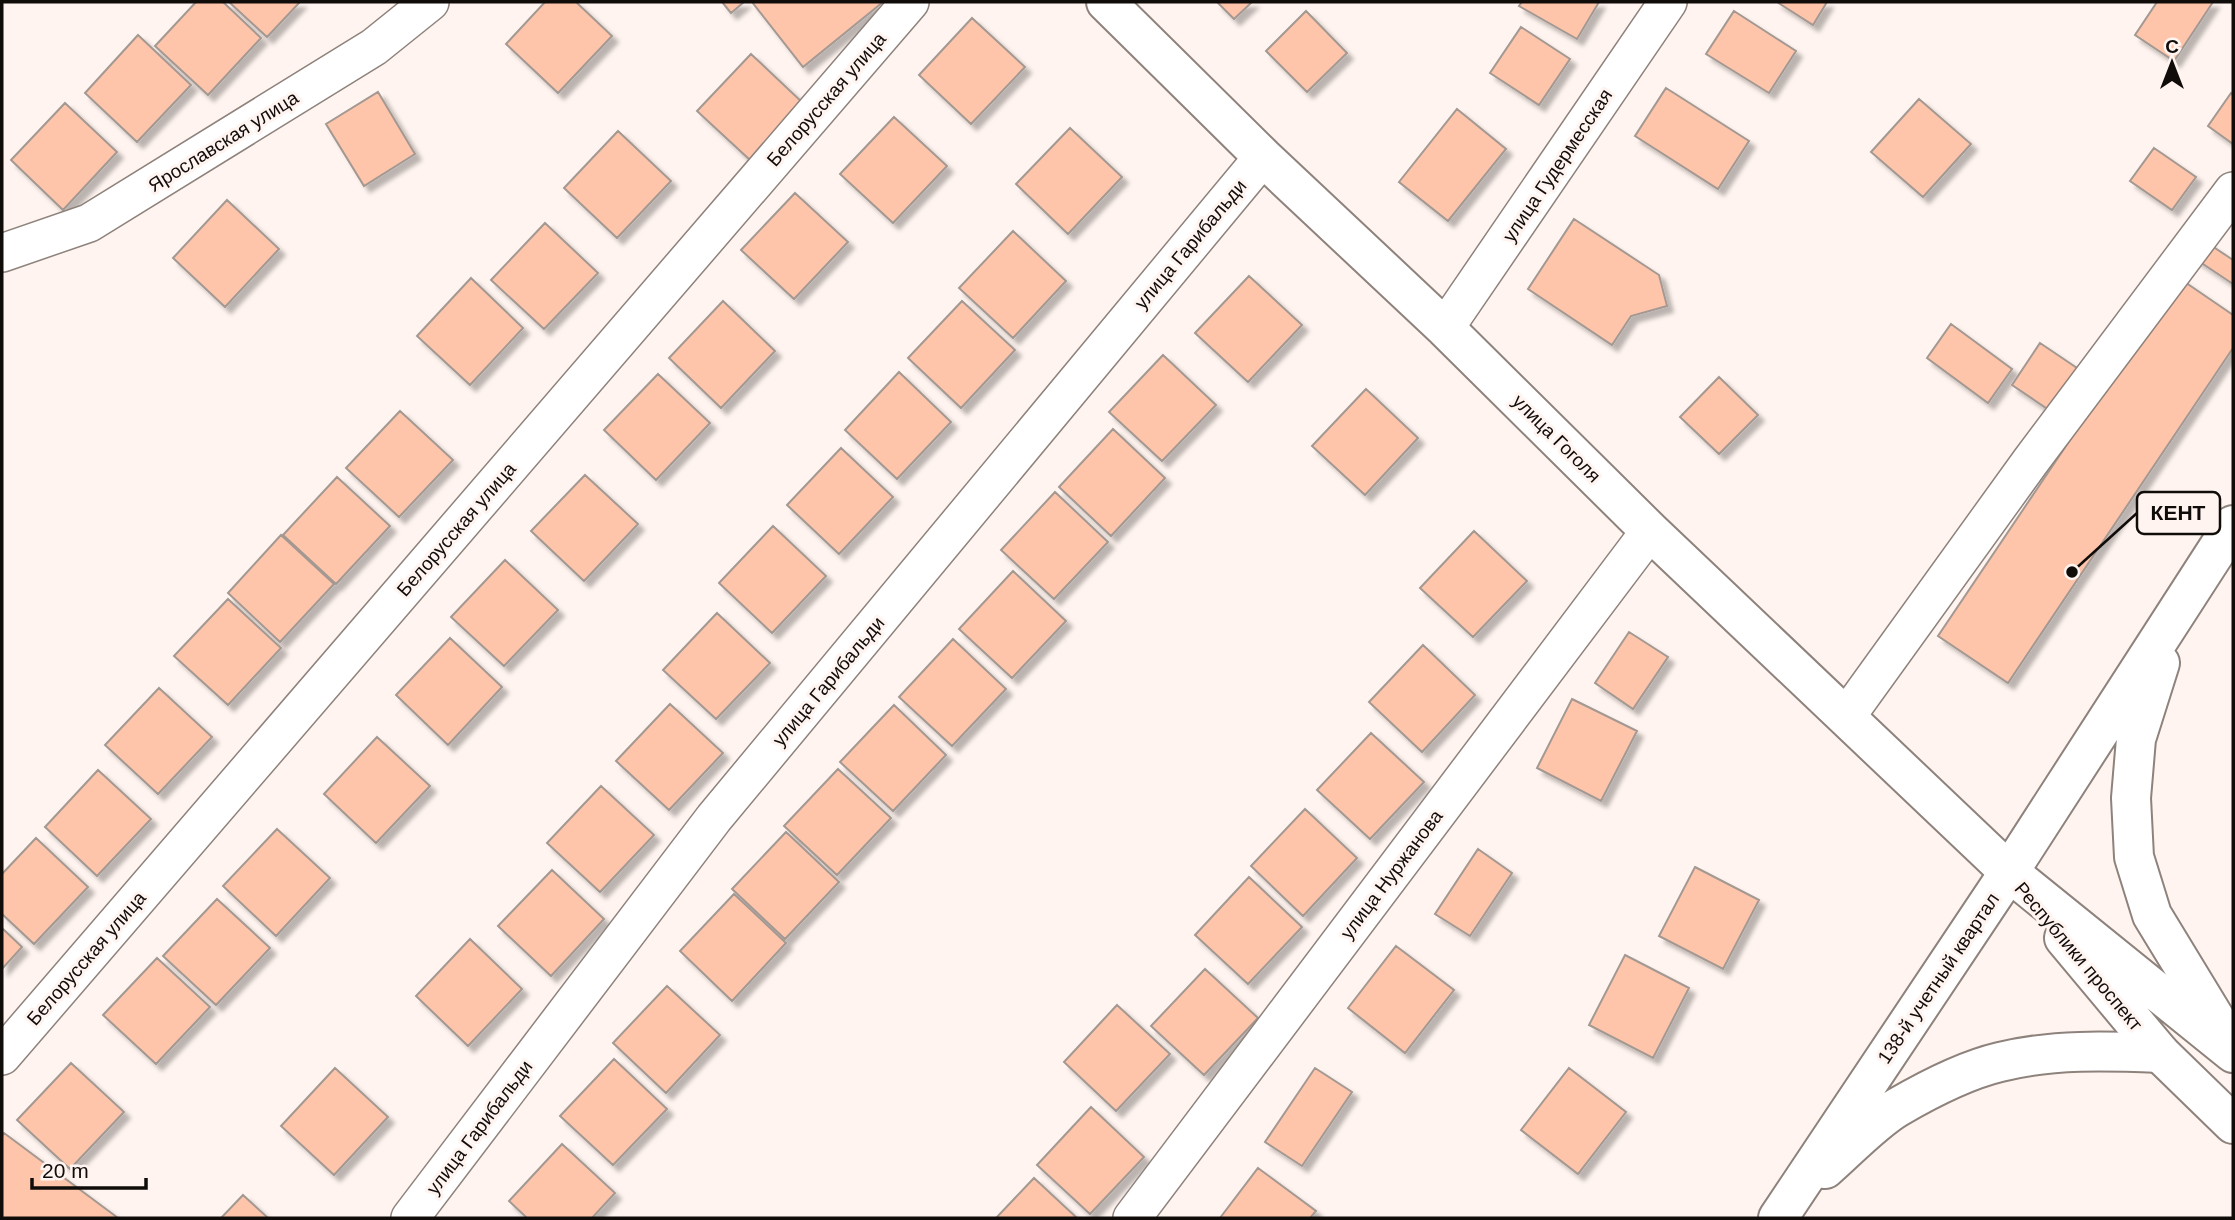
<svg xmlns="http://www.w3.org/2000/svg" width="2235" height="1220" font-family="Helvetica,sans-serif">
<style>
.building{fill:#fec5aa;stroke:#a49892;stroke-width:2;filter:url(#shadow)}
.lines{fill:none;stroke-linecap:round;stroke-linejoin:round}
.minor-casing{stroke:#8e827c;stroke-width:40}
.major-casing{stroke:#8e827c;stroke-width:42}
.highway-casing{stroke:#8e827c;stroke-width:42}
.minor{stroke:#fff;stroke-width:37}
.major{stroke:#fff;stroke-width:38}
.highway{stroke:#fff;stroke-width:38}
.labels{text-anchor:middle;stroke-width:6;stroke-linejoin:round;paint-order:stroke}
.street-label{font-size:19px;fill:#100c0a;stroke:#fff4ef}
.leader{fill:none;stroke:#100c0a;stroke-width:2.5}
.callout-dot{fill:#100c0a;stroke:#fff4ef;stroke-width:2.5}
.callout{fill:#fff4ef;stroke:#100c0a;stroke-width:2.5}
.callout-label{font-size:21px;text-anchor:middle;font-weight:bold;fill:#100c0a}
</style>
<defs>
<filter id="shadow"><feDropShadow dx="6" dy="6" stdDeviation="2" flood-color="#0004"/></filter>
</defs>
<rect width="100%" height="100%" fill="#fff4ef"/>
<!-- building -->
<path class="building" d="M196,2h27l38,36 -53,57 -53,-49z
M229,2h71l-33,35z
M545,2h31l36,34 -54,57 -52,-49z
M722,2h22l-13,11z
M752,2h131l-80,65z
M1217,2h35l-18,17z
M1522,2h77l-22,37 -58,-33z
M1777,2h50l-14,23z
M2157,2h56l-39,59 -39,-26z
M1306,11l41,42 -40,39 -41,-41z
M1734,11l62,40 -27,42 -63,-39z
M972,18l53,49 -54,57 -52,-49z
M1521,27l49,32 -31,46 -49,-32z
M138,35l53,50 -54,57 -52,-49z
M751,54l53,50 -54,56 -53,-49z
M1666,88l83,53 -31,48 -83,-53z
M378,92l37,62 -51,32 -38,-62z
M2231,93l2,2v49l-25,-18z
M1919,99l52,45 -48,53 -52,-45z
M65,103l52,49 -54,58 -52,-50z
M1457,109l49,40 -58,72 -49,-39z
M894,117l53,49 -54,57 -53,-49z
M1070,128l52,49 -54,57 -52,-50z
M618,131l53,50 -54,57 -53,-50z
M2154,148l42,29 -24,33 -42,-29z
M795,193l53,49 -54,57 -53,-49z
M227,200l52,49 -54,58 -52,-49z
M1574,219l85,56 8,31 -36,10 -19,29 -84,-56z
M545,223l53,50 -54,56 -53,-49z
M1013,231l53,50 -53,57 -54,-50z
M2206,242l27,18v24l-39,-26z
M1249,276l53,49 -54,57 -53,-49z
M471,278l52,50 -53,57 -53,-49z
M2179,278l54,37v33l-225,335 -70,-47z
M723,301l52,50 -54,57 -52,-50z
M962,301l53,49 -54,58 -53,-50z
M1951,324l61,45 -24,34 -61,-45z
M2040,343l37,25 -28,42 -37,-25z
M1163,355l53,50 -54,56 -53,-49z
M899,372l52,50 -54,57 -52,-49z
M658,374l52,49 -54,57 -52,-50z
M1719,377l39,38 -39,39 -39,-37z
M1366,389l52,49 -53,57 -53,-49z
M400,411l53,49 -54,57 -53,-49z
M1113,429l52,49 -54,58 -52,-49z
M841,448l52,49 -54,57 -52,-49z
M585,475l53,49 -54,57 -53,-50z
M337,477l53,49 -54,58 -53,-49z
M1055,492l53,50 -54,57 -53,-49z
M773,526l53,50 -54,57 -53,-50z
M1474,531l53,50 -54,56 -53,-49z
M281,535l53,49 -54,58 -52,-49z
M505,560l53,50 -54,56 -53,-49z
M1013,571l53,50 -54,57 -53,-49z
M228,599l53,49 -53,57 -54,-49z
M717,613l53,50 -54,56 -53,-49z
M1629,632l39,25 -35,52 -38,-26z
M450,638l52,49 -54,58 -52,-50z
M953,639l53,50 -54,57 -53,-49z
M1423,645l52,50 -53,57 -53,-50z
M159,688l53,49 -54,57 -53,-49z
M1572,699l65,32 -36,70 -64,-33z
M670,704l53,49 -54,57 -53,-49z
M894,705l52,50 -53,56 -53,-49z
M1371,733l53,49 -54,57 -53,-49z
M377,737l53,49 -54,57 -52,-49z
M838,769l53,49 -54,57 -53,-49z
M98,770l53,49 -54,57 -52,-49z
M601,786l53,49 -54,57 -53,-49z
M1305,809l52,49 -54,58 -52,-50z
M277,829l53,49 -54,58 -53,-50z
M786,832l53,50 -54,57 -53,-50z
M36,838l52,49 -54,57 -32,-30v-40z
M1478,849l34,24 -42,63 -35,-22z
M1695,867l64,33 -36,69 -64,-33z
M552,870l52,49 -53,57 -53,-50z
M1249,877l53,50 -54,57 -53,-49z
M734,894l52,49 -54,58 -52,-50z
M217,899l53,49 -54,57 -53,-49z
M2,928l20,19 -20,22z
M470,939l52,50 -54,57 -52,-50z
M1396,946l58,44 -49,63 -57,-45z
M1625,955l64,33 -36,70 -64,-33z
M157,958l53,49 -54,57 -53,-49z
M1205,969l53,49 -54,57 -53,-49z
M667,986l53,49 -54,58 -53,-50z
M1117,1005l53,49 -54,57 -52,-49z
M614,1059l53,50 -54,56 -53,-49z
M71,1063l53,49 -54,57 -53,-49z
M335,1068l53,49 -54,58 -53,-49z
M1315,1068l37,24 -50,74 -37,-24z
M1569,1068l57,44 -48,62 -57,-44z
M1091,1107l53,50 -54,57 -53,-49z
M4,1133l114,85h-116v-82z
M562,1144l53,49 -23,25h-65l-18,-17z
M1258,1168l58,43 -6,7h-90z
M1034,1178l43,40h-81z
M243,1195l25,23h-47z"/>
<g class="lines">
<!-- minor casing -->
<g class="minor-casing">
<path id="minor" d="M2,253l87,-30 285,-176 56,-45
M1445,328l223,-326
M1846,717l184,-255 203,-271
M2,1056l908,-1054
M410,1218l304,-400 549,-661
M1132,1218l518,-687"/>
</g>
<!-- major casing -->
<g class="major-casing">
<path id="major" d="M2160,663l-24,76 -5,59 3,59 18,58 81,133
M1825,1169c22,-19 49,-48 73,-62 31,-18 68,-37 102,-45 52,-13 107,-11 160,-9
M1778,1218l231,-346 224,-347"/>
</g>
<!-- highway casing -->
<g class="highway-casing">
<path id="highway" d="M1106,2l157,155 182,171 205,203 359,341 224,181
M2064,938l96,115 73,71"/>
</g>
<!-- minor -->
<use href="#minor" class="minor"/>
<!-- major -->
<use href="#major" class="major"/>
<!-- highway -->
<use href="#highway" class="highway"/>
</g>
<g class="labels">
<!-- street labels -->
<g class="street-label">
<text transform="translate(826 99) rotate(-49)" y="7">Белорусская улица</text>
<text transform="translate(223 141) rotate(-32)" y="7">Ярославская улица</text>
<text transform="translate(1557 165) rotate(-56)" y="7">улица Гудермесская</text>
<text transform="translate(1190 244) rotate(-50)" y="7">улица Гарибальди</text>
<text transform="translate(1557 438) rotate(45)" y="7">улица Гоголя</text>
<text transform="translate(456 529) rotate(-49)" y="7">Белорусская улица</text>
<text transform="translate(828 681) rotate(-50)" y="7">улица Гарибальди</text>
<text transform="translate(1391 874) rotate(-53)" y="7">улица Нуржанова</text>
<text transform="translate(2079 956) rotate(50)" y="7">Республики проспект</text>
<text transform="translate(86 958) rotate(-49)" y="7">Белорусская улица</text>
<text transform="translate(1938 978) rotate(-56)" y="7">138-й учетный квартал</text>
<text transform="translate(479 1127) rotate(-53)" y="7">улица Гарибальди</text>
</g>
</g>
<!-- callouts -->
<path class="leader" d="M2072 572L2137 513"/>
<circle class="callout-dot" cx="2072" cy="572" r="7"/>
<rect class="callout" x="2137" y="492" width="83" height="42" rx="7"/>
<g class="callout-label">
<text x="2178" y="520">КЕНТ</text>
</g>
<!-- border -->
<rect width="2235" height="1220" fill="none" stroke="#100c0a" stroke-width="7"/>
<!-- north arrow -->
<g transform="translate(2172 63)" stroke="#fff4ef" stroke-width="5" paint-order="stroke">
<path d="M0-5L12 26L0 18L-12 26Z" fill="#100c0a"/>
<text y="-10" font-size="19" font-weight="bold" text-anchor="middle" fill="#100c0a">С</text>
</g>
<!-- scale -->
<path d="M32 1178v10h114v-10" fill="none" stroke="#100c0a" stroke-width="3.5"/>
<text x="42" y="1178" font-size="21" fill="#100c0a" stroke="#fff4ef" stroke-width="5" paint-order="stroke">20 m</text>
</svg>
